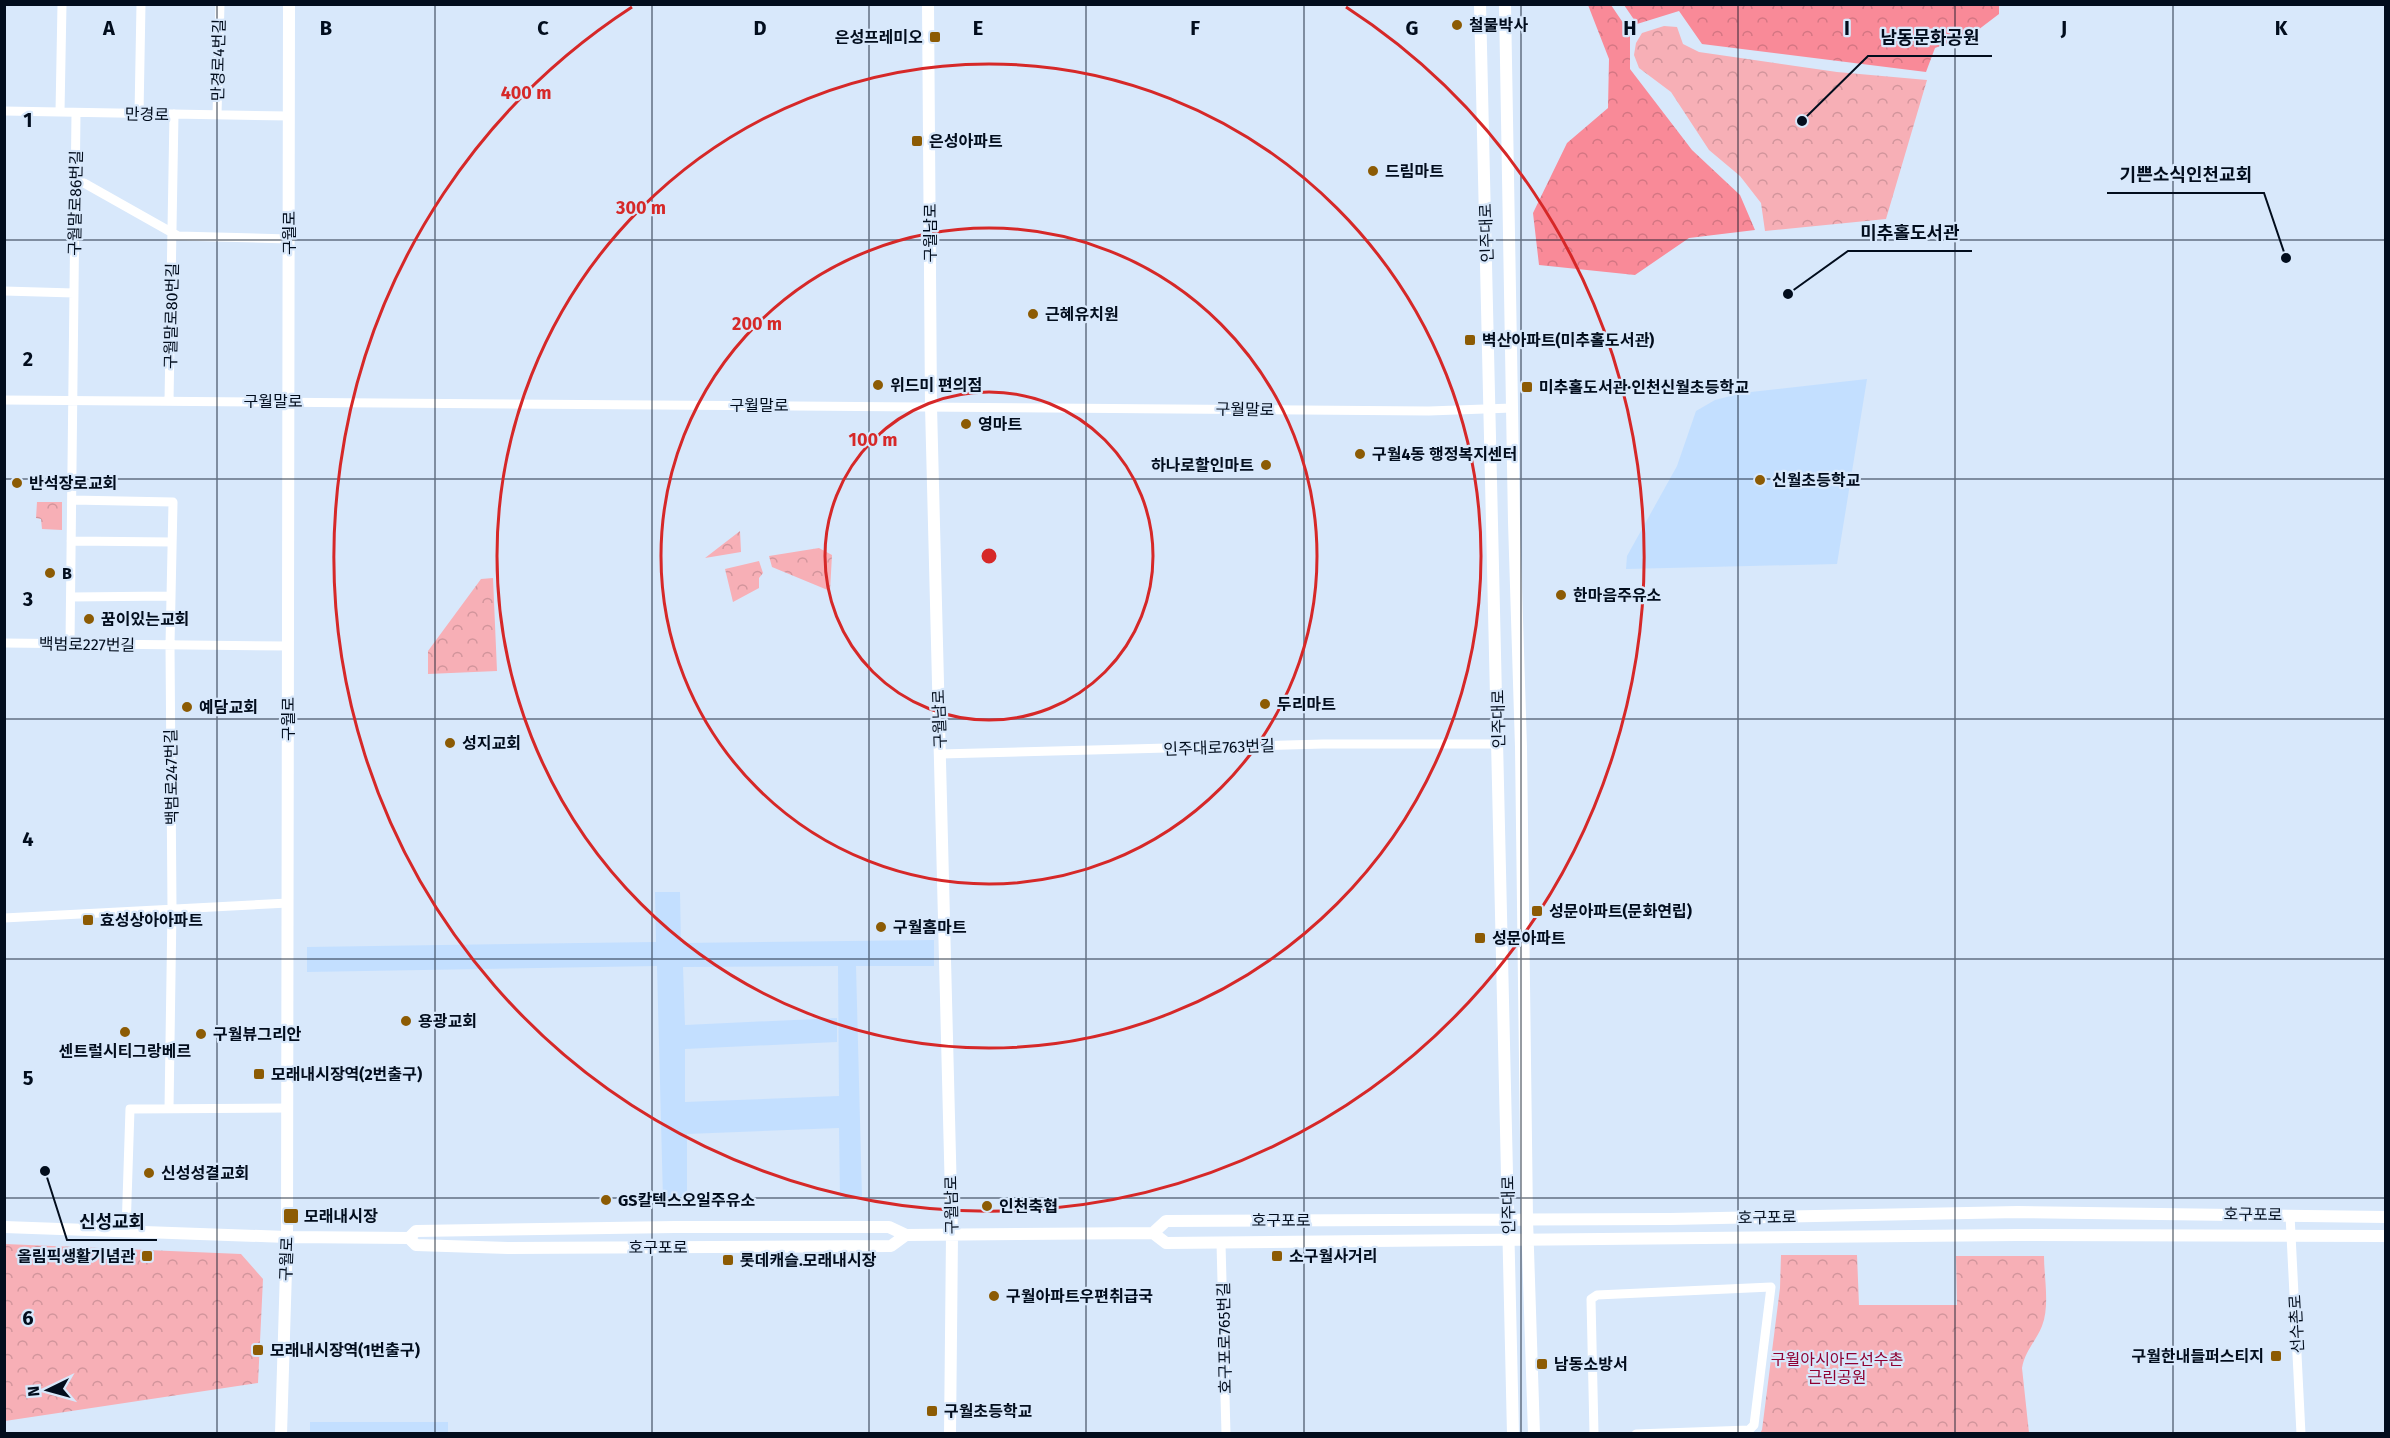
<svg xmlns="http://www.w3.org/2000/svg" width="2390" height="1438" font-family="'Fira Sans','Noto Sans KR',sans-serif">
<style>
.built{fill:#c3dfff;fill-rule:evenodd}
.forest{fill:url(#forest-crowns)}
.park{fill:url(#park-crowns)}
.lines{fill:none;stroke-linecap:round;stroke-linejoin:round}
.street{stroke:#fff;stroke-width:9}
.secondary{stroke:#fff;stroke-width:12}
.grid{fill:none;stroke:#020d1d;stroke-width:1.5;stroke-opacity:0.55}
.ring{fill:none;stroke:#d62828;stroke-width:3}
.poi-dot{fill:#8c5b04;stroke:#d8e8fb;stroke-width:2}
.labels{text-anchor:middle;stroke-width:4.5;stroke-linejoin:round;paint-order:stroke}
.poi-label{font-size:16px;font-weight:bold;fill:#020d1d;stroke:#d8e8fb;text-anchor:start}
.street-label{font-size:16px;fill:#020d1d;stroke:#d8e8fb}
.park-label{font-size:16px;fill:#8e0031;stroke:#d8e8fb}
.grid-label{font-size:20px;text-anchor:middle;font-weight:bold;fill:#020d1d;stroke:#d8e8fb;stroke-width:4.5;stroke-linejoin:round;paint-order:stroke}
.centre{fill:#d62828;stroke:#d8e8fb;stroke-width:3}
.ring-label{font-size:18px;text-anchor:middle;font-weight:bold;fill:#d62828;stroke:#d8e8fb;stroke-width:4.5;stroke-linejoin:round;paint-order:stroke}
.leader{fill:none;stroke:#020d1d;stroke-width:2}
.callout-dot{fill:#020d1d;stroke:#d8e8fb;stroke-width:2}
.callout-label{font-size:18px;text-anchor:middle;font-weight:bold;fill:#020d1d;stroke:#d8e8fb;stroke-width:4.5;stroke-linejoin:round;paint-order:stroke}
</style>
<defs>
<pattern id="forest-crowns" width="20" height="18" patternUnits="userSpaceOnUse" patternTransform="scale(1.5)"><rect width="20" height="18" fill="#f98a98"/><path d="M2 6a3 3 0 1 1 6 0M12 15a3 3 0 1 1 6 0" fill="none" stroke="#d47683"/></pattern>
<pattern id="park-crowns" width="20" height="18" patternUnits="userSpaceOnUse" patternTransform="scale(1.5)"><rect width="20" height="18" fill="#f7afb6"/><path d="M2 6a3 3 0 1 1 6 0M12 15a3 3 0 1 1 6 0" fill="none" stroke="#d2959c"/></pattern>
</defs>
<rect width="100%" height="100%" fill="#d8e8fb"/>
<!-- built -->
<path class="built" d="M1867,379l-30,185 -211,5 1,-13 50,-90 19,-55 19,-11 27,-7z
M655,892h25l1,51 253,-3v26h-78l6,232h-22l-1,-70 -152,6v66l-24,-1 -6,-233 -350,6v-25l349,-5zM838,966l1,130 -154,6v-53l152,-7v-24l-152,7 -2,-58z
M310,1422h138v11h-138z"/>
<!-- forest -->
<path class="forest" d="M1999,4v10l-25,19 -39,15 -9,24 -224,-28 -23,-33 -42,13 -13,-19z
M1588,5h23l19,28v36l62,81 48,45 15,35 -66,8 -54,37 -96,-10 -6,-52 34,-70 41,-35 1,-49z"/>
<!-- park -->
<path class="park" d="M1664,26l13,1 6,17 16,8 138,20 90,8 -41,139 -121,12 -4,-28 -21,-27 -31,-26 -38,-58 -32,-24 -5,-13 2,-12 6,-10z
M37,502h25v28l-20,-1 -1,-10 -5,-1z
M740,531l1,21 -36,6z
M819,548l13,7 -2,36 -58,-24 -3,-11z
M759,561l4,12 -4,5v10l-26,14 -8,-33z
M493,578l4,93 -69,3v-23l53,-72z
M5,1244l236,10 22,25 -5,104 -253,38z
M1781,1255h76l2,50h98l-1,-49h88c0,21 6,50 -2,70 -6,15 -17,25 -20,42l7,65h-269l2,-3 18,-142z"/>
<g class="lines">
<!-- street -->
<path class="street" d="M4,111l285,5
M60,112l2,-108
M139,114l2,-110
M217,115l3,-111
M75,180l9,3 94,53 111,3
M4,291l70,2
M4,400l1425,11 83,-3
M169,401l5,-287
M72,500l101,2 -3,143 2,264 -3,200
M71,541l101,1
M71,597l100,-1
M4,643l284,3
M70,644l6,-531
M940,754l383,-10h176
M4,918l284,-15
M2290,1215l11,219
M126,1231l4,-122 157,-1
M1221,1243l5,191
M1594,1434l-3,-135 6,-4 174,-8 -17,138 -5,5 -113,4"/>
<!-- secondary -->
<path class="secondary" d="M928,4l3,402 21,830 -2,198
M1480,4l33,1430
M1505,4l9,518 7,225 6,472 7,215
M4,1227l283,10 122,1 7,-7 259,-4h214l17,8 247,-2 13,10 851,-8 369,1
M1153,1233l13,-12 504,-2 348,-7 368,5
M409,1238l7,7 92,3 383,-2 15,-11
M281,1434l6,-197 2,-1233"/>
</g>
<!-- grid -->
<path class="grid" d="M217,4v1430M435,4v1430M652,4v1430M869,4v1430M1086,4v1430M1304,4v1430M1521,4v1430M1738,4v1430M1955,4v1430M2173,4v1430M4,240h2382M4,479h2382M4,719h2382M4,959h2382M4,1198h2382"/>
<!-- distance rings -->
<g class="ring">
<circle cx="989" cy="556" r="164"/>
<circle cx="989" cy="556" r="328"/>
<circle cx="989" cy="556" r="492"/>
<path d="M1346 7A655 655 0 1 1 632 7"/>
</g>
<!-- markers -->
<g class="poi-dot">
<circle cx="1457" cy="25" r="6"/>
<rect x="929" y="31" width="12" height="12" rx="3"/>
<rect x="911" y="135" width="12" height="12" rx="3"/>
<circle cx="1373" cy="171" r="6"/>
<circle cx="1033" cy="314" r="6"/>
<rect x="1464" y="334" width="12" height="12" rx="3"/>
<circle cx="878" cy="385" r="6"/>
<rect x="1521" y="381" width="12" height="12" rx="3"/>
<circle cx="966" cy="424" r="6"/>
<circle cx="1360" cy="454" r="6"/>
<circle cx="1266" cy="465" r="6"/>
<circle cx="1760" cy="480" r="6"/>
<circle cx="17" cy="483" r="6"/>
<circle cx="50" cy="573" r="6"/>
<circle cx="1561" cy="595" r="6"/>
<circle cx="89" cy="619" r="6"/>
<circle cx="1265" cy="704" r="6"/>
<circle cx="187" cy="707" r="6"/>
<circle cx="450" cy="743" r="6"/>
<rect x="1531" y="905" width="12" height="12" rx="3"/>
<rect x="82" y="914" width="12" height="12" rx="3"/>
<circle cx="881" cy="927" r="6"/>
<rect x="1474" y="932" width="12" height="12" rx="3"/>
<circle cx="406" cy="1021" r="6"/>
<circle cx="125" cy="1032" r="6"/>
<circle cx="201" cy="1034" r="6"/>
<rect x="253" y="1068" width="12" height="12" rx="3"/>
<circle cx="149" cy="1173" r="6"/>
<circle cx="606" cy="1200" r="6"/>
<circle cx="987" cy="1206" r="6"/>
<rect x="283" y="1208" width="16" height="16" rx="3"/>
<rect x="141" y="1250" width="12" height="12" rx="3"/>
<rect x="1271" y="1250" width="12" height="12" rx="3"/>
<rect x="722" y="1254" width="12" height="12" rx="3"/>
<circle cx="994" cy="1296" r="6"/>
<rect x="252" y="1344" width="12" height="12" rx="3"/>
<rect x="2270" y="1350" width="12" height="12" rx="3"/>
<rect x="1536" y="1358" width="12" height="12" rx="3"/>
<rect x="926" y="1405" width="12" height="12" rx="3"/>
</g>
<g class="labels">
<!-- poi labels -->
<g class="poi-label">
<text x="1469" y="31">철물박사</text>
<text x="923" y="43" text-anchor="end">은성프레미오</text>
<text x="929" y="147">은성아파트</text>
<text x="1385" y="177">드림마트</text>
<text x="1045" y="320">근혜유치원</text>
<text x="1482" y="346">벽산아파트(미추홀도서관)</text>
<text x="890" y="391">위드미 편의점</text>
<text x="1539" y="393">미추홀도서관·인천신월초등학교</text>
<text x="978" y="430">영마트</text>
<text x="1372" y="460">구월4동 행정복지센터</text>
<text x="1254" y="471" text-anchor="end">하나로할인마트</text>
<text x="1772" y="486">신월초등학교</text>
<text x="29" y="489">반석장로교회</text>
<text x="62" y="579">B</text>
<text x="1573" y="601">한마음주유소</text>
<text x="101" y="625">꿈이있는교회</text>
<text x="1277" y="710">두리마트</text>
<text x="199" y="713">예담교회</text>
<text x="462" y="749">성지교회</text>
<text x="1549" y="917">성문아파트(문화연립)</text>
<text x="100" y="926">효성상아아파트</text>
<text x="893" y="933">구월홈마트</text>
<text x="1492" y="944">성문아파트</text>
<text x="418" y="1027">용광교회</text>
<text x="213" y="1040">구월뷰그리안</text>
<text x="125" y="1057" text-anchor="middle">센트럴시티그랑베르</text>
<text x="271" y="1080">모래내시장역(2번출구)</text>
<text x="161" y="1179">신성성결교회</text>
<text x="618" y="1206">GS칼텍스오일주유소</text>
<text x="999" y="1212">인천축협</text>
<text x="304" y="1222">모래내시장</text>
<text x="135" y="1262" text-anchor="end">올림픽생활기념관</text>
<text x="1289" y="1262">소구월사거리</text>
<text x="740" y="1266">롯데캐슬.모래내시장</text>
<text x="1006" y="1302">구월아파트우편취급국</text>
<text x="270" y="1356">모래내시장역(1번출구)</text>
<text x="2264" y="1362" text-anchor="end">구월한내들퍼스티지</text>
<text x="1554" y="1370">남동소방서</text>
<text x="944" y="1417">구월초등학교</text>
</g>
<!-- street labels -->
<g class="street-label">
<text transform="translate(218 60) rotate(-89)" y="6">만경로4번길</text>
<text transform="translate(147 114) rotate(1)" y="6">만경로</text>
<text transform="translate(75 203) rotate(-89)" y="6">구월말로86번길</text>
<text transform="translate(289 233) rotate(-90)" y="6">구월로</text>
<text transform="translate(930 233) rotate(-90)" y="6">구월남로</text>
<text transform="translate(1486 233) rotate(-92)" y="6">인주대로</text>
<text transform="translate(171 316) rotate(-89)" y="6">구월말로80번길</text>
<text x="273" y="407">구월말로</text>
<text x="759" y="411">구월말로</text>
<text transform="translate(1245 409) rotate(1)" y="6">구월말로</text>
<text transform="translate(87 644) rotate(1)" y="6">백범로227번길</text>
<text transform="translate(288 719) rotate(-90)" y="6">구월로</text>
<text transform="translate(939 719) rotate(-92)" y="6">구월남로</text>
<text transform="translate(1498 719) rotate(-91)" y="6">인주대로</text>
<text transform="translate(1219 747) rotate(-2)" y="6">인주대로763번길</text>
<text transform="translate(171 777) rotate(-91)" y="6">백범로247번길</text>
<text transform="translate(951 1205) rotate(-91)" y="6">구월남로</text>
<text transform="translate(1508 1205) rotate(-91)" y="6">인주대로</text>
<text transform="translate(2253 1214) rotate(1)" y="6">호구포로</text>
<text transform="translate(1767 1217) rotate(-1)" y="6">호구포로</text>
<text x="1281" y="1226">호구포로</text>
<text x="658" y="1253">호구포로</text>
<text transform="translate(286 1259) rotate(-88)" y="6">구월로</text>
<text transform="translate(2296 1324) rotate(-93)" y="6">선수촌로</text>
<text transform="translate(1224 1338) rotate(-91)" y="6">호구포로765번길</text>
</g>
<!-- park labels -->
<g class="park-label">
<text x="1837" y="1365">구월아시아드선수촌<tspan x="1837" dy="18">근린공원</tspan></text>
</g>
</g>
<g class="grid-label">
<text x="109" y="35">A</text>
<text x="326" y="35">B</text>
<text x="543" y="35">C</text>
<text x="760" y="35">D</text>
<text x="978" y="35">E</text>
<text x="1195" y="35">F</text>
<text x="1412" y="35">G</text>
<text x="1630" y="35">H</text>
<text x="1847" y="35">I</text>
<text x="2064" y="35">J</text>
<text x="2281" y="35">K</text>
<text x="28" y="127">1</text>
<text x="28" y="366">2</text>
<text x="28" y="606">3</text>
<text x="28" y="846">4</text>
<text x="28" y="1085">5</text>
<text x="28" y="1325">6</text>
</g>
<circle cx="989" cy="556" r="9" class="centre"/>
<g class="ring-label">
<text x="526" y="99">400 m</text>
<text x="641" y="214">300 m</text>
<text x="757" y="330">200 m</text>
<text x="873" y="446">100 m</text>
</g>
<!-- callouts -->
<path class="leader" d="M1802 121L1868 56H1992M2286 258L2264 193H2107M1788 294L1848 251H1972M45 1171L67 1240H157"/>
<g class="callout-dot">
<circle cx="1802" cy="121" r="6"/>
<circle cx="2286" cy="258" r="6"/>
<circle cx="1788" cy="294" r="6"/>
<circle cx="45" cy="1171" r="6"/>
</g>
<g class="callout-label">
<text x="1930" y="44">남동문화공원</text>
<text x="2186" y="181">기쁜소식인천교회</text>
<text x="1910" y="239">미추홀도서관</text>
<text x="112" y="1228">신성교회</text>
</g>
<!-- border -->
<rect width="2390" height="1438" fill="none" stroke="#020d1d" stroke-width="12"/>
<!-- north arrow -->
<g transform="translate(48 1390) rotate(265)" stroke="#d8e8fb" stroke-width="4.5" paint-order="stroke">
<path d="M0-4.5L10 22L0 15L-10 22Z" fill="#020d1d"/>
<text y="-9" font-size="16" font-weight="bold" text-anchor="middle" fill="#020d1d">N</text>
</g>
</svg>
